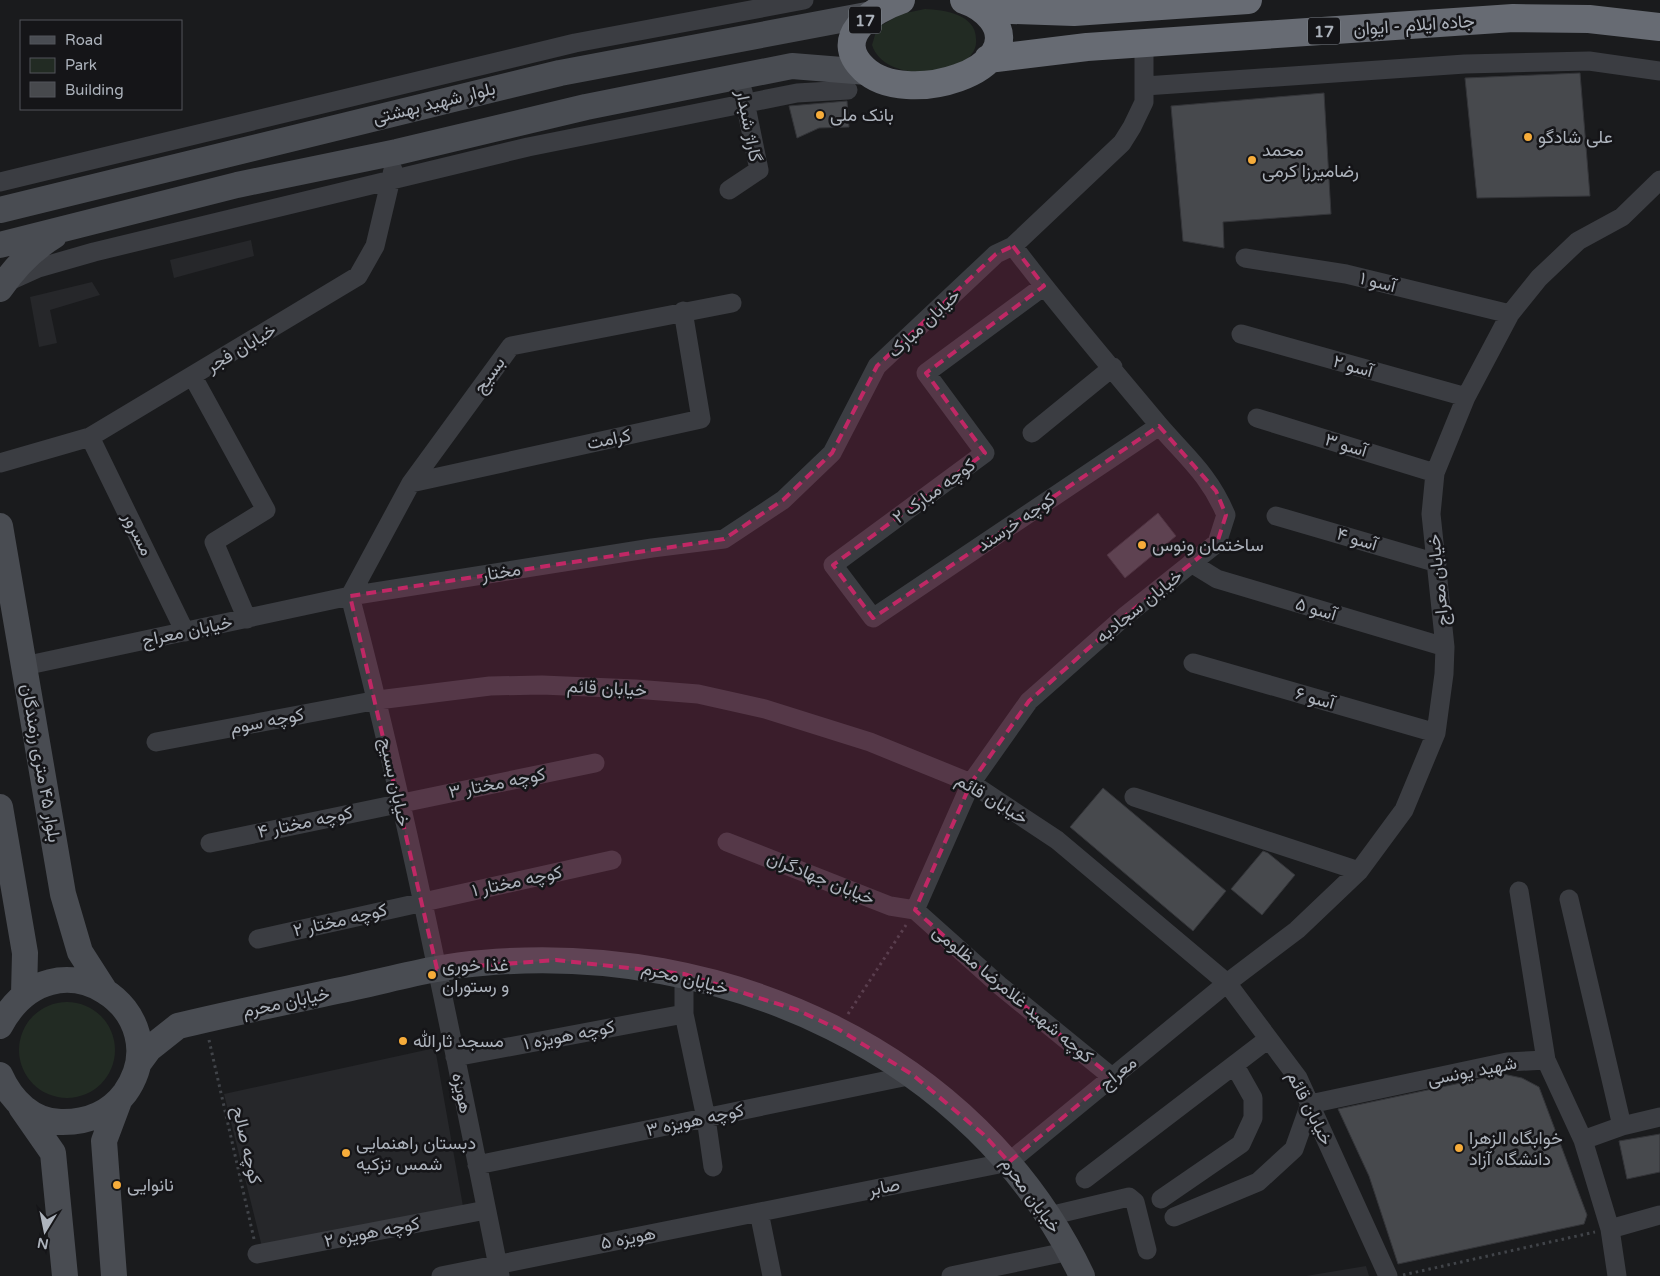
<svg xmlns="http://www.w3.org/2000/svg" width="1660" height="1276" font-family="'Varela Round',Vazirmatn,sans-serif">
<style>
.built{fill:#26272a}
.green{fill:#222b23}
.building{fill:#47494d;stroke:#343539}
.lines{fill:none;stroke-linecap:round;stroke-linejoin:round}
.path{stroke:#414449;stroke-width:3;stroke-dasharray:2.5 4;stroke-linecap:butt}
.street{stroke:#3b3d42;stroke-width:19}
.secondary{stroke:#494c52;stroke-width:26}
.highway{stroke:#676b73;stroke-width:28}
.marked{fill:#c02865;fill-opacity:0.2;stroke:#c02865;stroke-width:4;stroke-dasharray:10 6;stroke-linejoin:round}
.poi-dot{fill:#f6ac3a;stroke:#151518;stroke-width:2}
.labels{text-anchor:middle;stroke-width:5;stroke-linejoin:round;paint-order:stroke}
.shield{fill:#151518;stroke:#7f848b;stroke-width:1}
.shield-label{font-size:16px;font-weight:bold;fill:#adb3bc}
.street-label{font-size:18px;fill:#adb3bc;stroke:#151518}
.poi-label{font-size:18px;fill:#adb3bc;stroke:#151518;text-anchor:start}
</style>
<rect width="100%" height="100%" fill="#1a1b1d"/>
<!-- built -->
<path class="built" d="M251,240l3,16 -80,22 -4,-18z
M92,282l8,13 -50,15 7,33 -18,4 -9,-50z
M435,1048l29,164 -201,39 -39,-157z
M1366,1266l3,10h-63z"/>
<!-- green -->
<path class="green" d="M925,9c19,1 51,5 51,30 1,8 -3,15 -9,20 -24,19 -84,20 -95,-14l5,-17 24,-14z
M19 1050a48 48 0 1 1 96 0a48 48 0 1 1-96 0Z"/>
<!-- building -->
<path class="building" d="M1580,73l10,123 -113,2 -12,-120z
M1324,93l7,121 -108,8 1,26 -41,-7 -12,-135z
M847,101l2,26 -30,1 -22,10 -8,-32z
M1158,513l18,23 -51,42 -18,-23z
M1103,788l123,103 -33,40 -123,-104z
M1263,851l5,2 27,22 -33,40 -31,-26z
M1503,1074l19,4 17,9 48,128 -3,9 -186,40 -29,-88 -31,-67z
M1660,1134v38l-33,7 -8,-38z"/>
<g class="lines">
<!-- path -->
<path class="path" d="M848,1014l58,-89
M209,1040l45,199
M1403,1275l192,-43"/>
<!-- street -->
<path class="street" d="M1145,86l320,-22 124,-3 71,10
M0,182l575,-139 229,-43
M729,190l30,-20 -16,-78
M1245,258l101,16 164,40
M7,282l31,-14 56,-16 434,-105 269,-54 51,-3
M1044,286l-118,87 59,80 -152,112 40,53 286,-192
M1241,334l225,63
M193,377l73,133 -52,32 33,77
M1257,418l178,55
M1032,433l81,-66
M90,437l95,195
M0,463l90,-26 268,-161 17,-30 18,-76
M411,483l290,-64 -18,-108
M1276,516l161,47
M1191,563l26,16 228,68
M350,596c59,224 104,453 150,680
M350,596l61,-113 100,-137 221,-43
M1193,663l243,70
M24,666l326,-70 302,-48 72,-9 59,-39 49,-47 45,-87 119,-112 17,-8 109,-103 10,-16 12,-25v-59
M156,742l222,-42 112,-14 52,-1 93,4 63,5 67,15 105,33 101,41 86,57 170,143 71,95 90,198
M1134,797l225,74
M727,842l163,64 25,4
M210,843l385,-80
M1519,891l27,169
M1569,899l53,227 -39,14
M915,910l56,-127 58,-82 95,-84 93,-74 9,-28c-17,-41 -41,-59 -68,-91 -49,-59 -99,-117 -145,-178
M915,910l84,75 113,92
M258,939l354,-79
M684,974v40l22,104 7,49
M455,1057l229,-43
M1622,1126l38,-9
M477,1165l436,-90
M1085,1179l183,-140
M1161,1199l80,-55 12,-26v-20l-18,-32
M759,1212l13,64
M1049,1216l80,-19 6,5 12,48
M1174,1217l84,-35 36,-33 16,-45 197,-42 39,-2 37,80 27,89 7,47
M1610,1229l50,-14
M257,1254l229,-44
M441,1276l568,-114 218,-179 70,-53 62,-59 45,-61 32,-77 8,-59 1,-27 -14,-133 4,-41 31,-76 44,-83 29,-36 39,-37 44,-24 38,-37
M951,1276l119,-25"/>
<!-- secondary -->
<path class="secondary" d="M0,210l560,-137 312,-59
M0,245l237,-60 160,-33 189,-45 135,-27 71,-14 75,6
M0,289c15,-22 31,-39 54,-53
M0,526l63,368 17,58 25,39
M0,807l25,146 -1,41
M0,1026c54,-102 182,-14 125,67 -15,20 -37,29 -62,29 -30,1 -52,-22 -63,-47
M138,1064l11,-15 29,-23c58,-14 118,-26 177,-39 42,-9 84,-21 127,-24 240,-22 493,89 600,313
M21,1107l32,46 12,123
M114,1276l-10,-135 15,-40"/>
<!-- highway -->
<path class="highway" d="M901,0c-30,10 -70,38 -37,69 42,40 166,0 128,-50 -8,-10 -16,-15 -28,-19
M984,9l90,3 174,-12
M988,59l99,-12 426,-29 76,1 71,8"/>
</g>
<!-- marked area -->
<path class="marked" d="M1013,246l31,40 -118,87 59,80 -152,112 40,53 286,-192 57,65 10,24 -9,28 -93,74 -95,84 -58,82 -56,127 84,75 113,92 -103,85 -26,-28 -70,-59 -75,-46 -41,-19 -113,-36 -128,-14 -119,9 -87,-373 374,-57 59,-39 49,-47 45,-87 119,-112z"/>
<!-- markers -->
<g class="poi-dot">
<circle cx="820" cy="115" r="5"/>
<circle cx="1528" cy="137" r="5"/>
<circle cx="1252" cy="160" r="5"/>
<circle cx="1142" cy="545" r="5"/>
<circle cx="432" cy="975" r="5"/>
<circle cx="403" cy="1041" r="5"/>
<circle cx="1459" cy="1148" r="5"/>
<circle cx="346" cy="1153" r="5"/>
<circle cx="117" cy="1185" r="5"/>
</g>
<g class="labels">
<!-- shield labels -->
<g class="shield">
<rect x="849" y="6.5" width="32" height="27" rx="4"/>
<rect x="1308" y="17.5" width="32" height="27" rx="4"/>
</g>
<g class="shield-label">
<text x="865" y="26">17</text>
<text x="1324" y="37">17</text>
</g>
<!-- street labels -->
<g class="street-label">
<text transform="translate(1414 25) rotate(-4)" y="6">جاده ایلام - ایوان</text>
<text transform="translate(434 103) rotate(-14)" y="6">بلوار شهید بهشتی</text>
<text transform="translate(749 126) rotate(79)" y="6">گاراژ شبدار</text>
<text transform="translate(1378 282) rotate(14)" y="6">آسو ۱</text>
<text transform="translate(924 323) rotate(-43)" y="6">خیابان مبارک</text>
<text transform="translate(241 348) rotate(-31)" y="6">خیابان فجر</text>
<text transform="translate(1353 366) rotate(16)" y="6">آسو ۲</text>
<text transform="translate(489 375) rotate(-54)" y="6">بسیج</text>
<text transform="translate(609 439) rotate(-12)" y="6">کرامت</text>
<text transform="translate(1346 445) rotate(17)" y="6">آسو ۳</text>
<text transform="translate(934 491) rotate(-36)" y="6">کوچه مبارک ۲</text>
<text transform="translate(1016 522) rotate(-34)" y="6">کوچه خرسند</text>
<text transform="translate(138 534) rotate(64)" y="6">مسرور</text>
<text transform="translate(1357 539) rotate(17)" y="6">آسو ۴</text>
<text transform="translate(501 572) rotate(-9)" y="6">مختار</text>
<text transform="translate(1438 580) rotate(-96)" y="6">خیابان معراج</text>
<text transform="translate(1139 606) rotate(-39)" y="6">خیابان سجادیه</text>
<text transform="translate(1316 609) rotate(17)" y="6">آسو ۵</text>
<text transform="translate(187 631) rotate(-12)" y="6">خیابان معراج</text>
<text transform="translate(607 688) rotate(3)" y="6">خیابان قائم</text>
<text transform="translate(1315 698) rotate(16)" y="6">آسو ۶</text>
<text transform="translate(267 721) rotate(-11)" y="6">کوچه سوم</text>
<text transform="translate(41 763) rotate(80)" y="6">بلوار ۴۵ متری رزمندگان</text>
<text transform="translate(395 782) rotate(78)" y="6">خیابان بسیج</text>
<text transform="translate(497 783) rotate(-11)" y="6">کوچه مختار ۳</text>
<text transform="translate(992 799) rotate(31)" y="6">خیابان قائم</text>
<text transform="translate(305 822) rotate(-12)" y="6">کوچه مختار ۴</text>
<text transform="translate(821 878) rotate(22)" y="6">خیابان جهادگران</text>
<text transform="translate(517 881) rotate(-12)" y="6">کوچه مختار ۱</text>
<text transform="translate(340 920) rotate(-13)" y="6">کوچه مختار ۲</text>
<text transform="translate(685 978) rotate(14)" y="6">خیابان محرم</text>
<text transform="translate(1013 994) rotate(40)" y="6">کوچه شهید غلامرضا مظلومی</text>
<text transform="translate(286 1002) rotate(-12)" y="6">خیابان محرم</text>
<text transform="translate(569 1035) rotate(-11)" y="6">کوچه هویزه ۱</text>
<text transform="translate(1472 1071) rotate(-11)" y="6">شهید یونسی</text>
<text transform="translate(1118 1073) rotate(-39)" y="6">معراج</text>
<text transform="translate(462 1093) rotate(78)" y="6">هویزه</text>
<text transform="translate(1310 1108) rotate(63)" y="6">خیابان قائم</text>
<text transform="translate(695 1120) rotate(-12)" y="6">کوچه هویزه ۳</text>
<text transform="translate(247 1145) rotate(77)" y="6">کوچه صالح</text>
<text transform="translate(884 1187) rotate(-11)" y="6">صابر</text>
<text transform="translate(1031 1195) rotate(54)" y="6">خیابان محرم</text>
<text transform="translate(372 1232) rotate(-11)" y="6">کوچه هویزه ۲</text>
<text transform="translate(628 1238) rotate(-11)" y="6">هویزه ۵</text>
</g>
<!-- poi labels -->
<g class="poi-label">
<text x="830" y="121">بانک ملی</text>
<text x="1538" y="143">علی شادگو</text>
<text x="1262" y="156">محمد<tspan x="1262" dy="21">رضامیرزا کرمی</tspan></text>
<text x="1152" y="551">ساختمان ونوس</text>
<text x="442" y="971">غذا خوری<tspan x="442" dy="21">و رستوران</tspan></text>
<text x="413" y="1047">مسجد ثارالله</text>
<text x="1469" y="1144">خوابگاه الزهرا<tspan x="1469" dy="21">دانشگاه آزاد</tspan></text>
<text x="356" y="1149">دبستان راهنمایی<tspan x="356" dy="21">شمس تزکیه</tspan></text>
<text x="127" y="1191">نانوایی</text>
</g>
</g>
<!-- legend -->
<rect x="20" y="20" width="162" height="90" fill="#151518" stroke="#52545a"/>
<rect x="30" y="36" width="25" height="8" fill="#494c52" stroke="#52545a"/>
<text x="65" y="45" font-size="15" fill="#adb3bc">Road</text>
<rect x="30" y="58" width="25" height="15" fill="#222b23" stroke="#52545a"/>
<text x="65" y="70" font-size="15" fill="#adb3bc">Park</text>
<rect x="30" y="82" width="25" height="15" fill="#47494d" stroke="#52545a"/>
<text x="65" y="95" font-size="15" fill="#adb3bc">Building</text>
<!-- north arrow -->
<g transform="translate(45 1231) rotate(190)" stroke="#151518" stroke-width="4" paint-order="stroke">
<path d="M0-4L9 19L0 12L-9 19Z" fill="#adb3bc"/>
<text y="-8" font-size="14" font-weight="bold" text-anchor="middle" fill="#adb3bc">N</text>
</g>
</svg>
